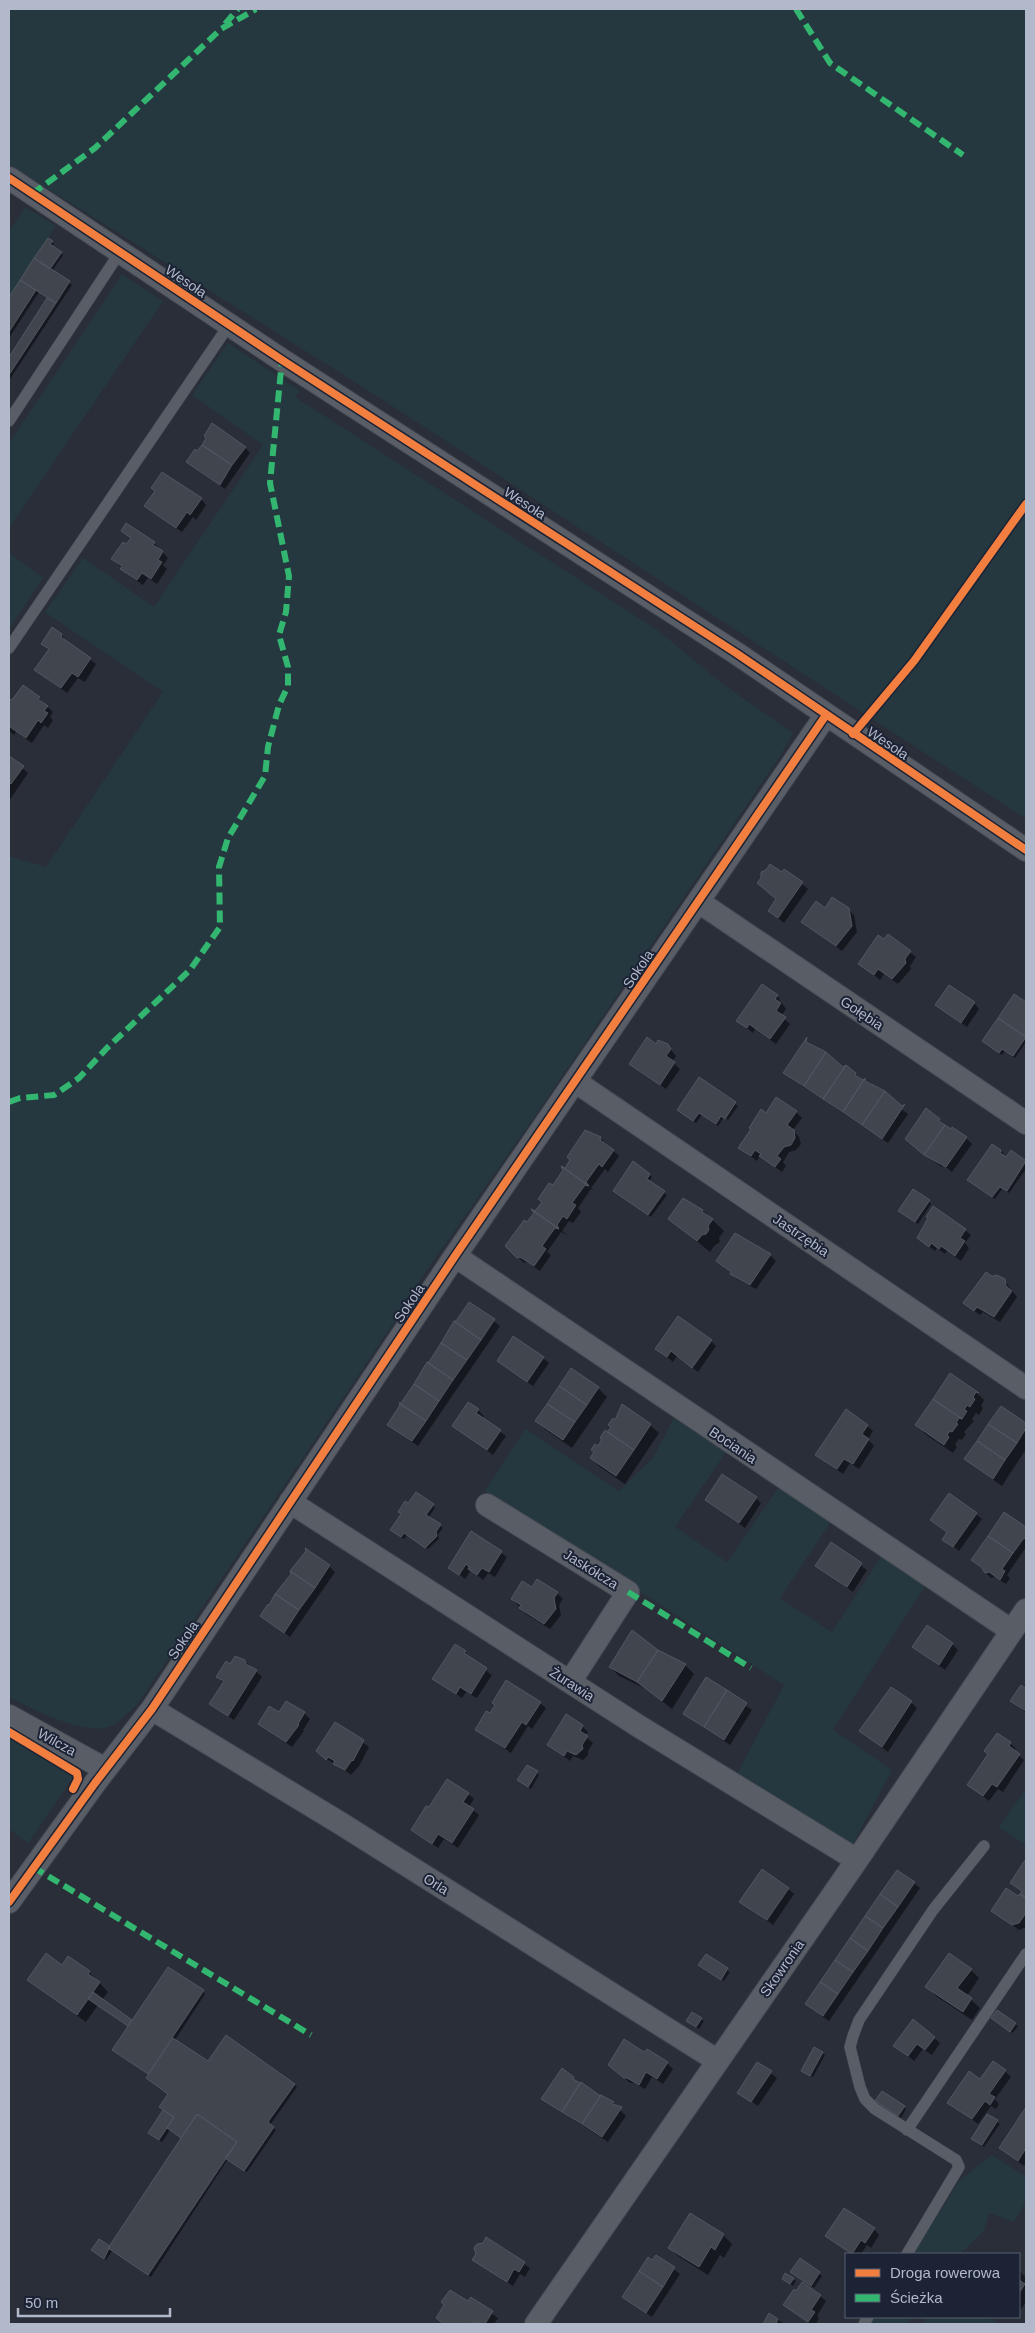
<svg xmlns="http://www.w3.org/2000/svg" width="1035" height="2333" font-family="Helvetica,sans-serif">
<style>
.green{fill:#253840}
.shadow{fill:#0007}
.building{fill:#41454e;stroke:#515660}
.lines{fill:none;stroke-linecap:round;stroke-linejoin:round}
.service-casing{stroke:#454952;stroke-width:12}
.minor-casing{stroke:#454952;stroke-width:24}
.service{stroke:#595d66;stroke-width:11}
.minor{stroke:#595d66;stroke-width:22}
.quiet{stroke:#33b770;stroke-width:6;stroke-dasharray:12 6;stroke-linecap:butt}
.cycleway-casing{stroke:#1b2334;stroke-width:11}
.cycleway{stroke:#f27e40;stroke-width:8}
.labels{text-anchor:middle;stroke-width:4;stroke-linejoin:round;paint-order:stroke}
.street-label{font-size:14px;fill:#b2b9ca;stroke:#1b2334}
</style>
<rect width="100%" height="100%" fill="#292e39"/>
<!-- green -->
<path class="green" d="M9,9h1017v810l-657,-428 -360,-227z
M25,207l31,19 -47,71v-65z
M122,274l41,27 -154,227v-85z
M228,343l72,48 -5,6 361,232 67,55 70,49 -13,23 -245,360 -124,177 -9,17 -265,395c-8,6 -19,19 -28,22 -27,8 -77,-18 -100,-30v-841l37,11 117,-175 -118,-80 38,-54 71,49 109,-162 -71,-50z
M9,553l34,25 -34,51z
M674,1418l52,34 -51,75 52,35 52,-75 51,36 -50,75 52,34 49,-75 44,29 -92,144 59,40 -42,79 -115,-71 49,-93 -299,-194 40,-62 94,62 34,-33z
M9,1735l66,40 -47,68 -19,-14z
M1026,1789v56l-27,-18z
M992,2155l34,22v24l-12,21 -25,-9 -5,18 -24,23h-47l47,-74z
M876,2317h36l-5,7h-36z
M927,2317h59l14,7h-77z"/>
<!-- shadow -->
<path class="shadow" d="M48,239l6,5 -2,3 11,8 -11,16 20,14 -62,94 -1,-20 40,-61 -10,-6 -30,46v-39z
M245,447l5,6 -25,36 -37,-27z
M156,492l45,7 5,6 -10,15 -3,-3 -11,15 -36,-26z
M127,525l27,18 14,15 -5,7 4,4 -10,15 -9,-6 -5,7 -16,-11 -14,-15 19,-20 -9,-8z
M62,635l4,7 30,22 -11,18 -7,-4 -11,15 -31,-23 13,-20 -6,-6z
M39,698l14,14 -3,5 3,3 -5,8 -4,-3 -12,18 -16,-11 -2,3 -5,-4v-30l4,1z
M9,758l19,15 -19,28z
M771,866l11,8 3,-4 23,19 -24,34 -15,-12 8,-12 -15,-21v-5z
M825,909h23l6,6 3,17 -15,19 -39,-29z
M888,936l28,21 -6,9 1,3 -13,15 -14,-10 -4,6 -20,-16z
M1014,995l12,9v38l-11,16 -10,-7 -3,4 -19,-14z
M777,996l9,13 -5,7 9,8 -14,20 -21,-15 -2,4 -15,-12z
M974,1003l5,6 -12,18 -30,-22z
M656,1045h11l9,11 -4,6 8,7 -14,20 -35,-26z
M844,1069l11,5 53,40 -20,29 -97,-65z
M700,1079l38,27 -10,14 -4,-3 -6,9 -16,-11 -6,8 -15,-11z
M796,1112l6,6 -9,12 6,7 2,7 -5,6 -7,2 -6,10 3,4 -4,6 -22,-16 -3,5 -17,-13 26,-33z
M940,1120l5,6 21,12 6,6 -20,28 -9,-7 -1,2 -28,-20z
M600,1138l19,18 -11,16 -3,-3 -14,19 3,3 -3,-2 -13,19 3,4 -8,11 -4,-2 -7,10 6,5 -7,-4 -14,20 4,3 -11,16 -13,-9 -3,1 -17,-17 21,-22 25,-37z
M1001,1151l2,2 -1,3 5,3 5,-7 14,10v7l-17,24 -6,-5 -8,11 -24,-17z
M649,1174l3,3 -3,5 18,13 -16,22 -34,-24z
M683,1200l20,11 21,20 -5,7 1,4 -6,4 -4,6 -40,-33z
M929,1201l2,3 -13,20 -16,-11z
M965,1230l6,5 -6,8 4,5 -8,13 -14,-10 -2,3 -8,-6 -2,3 -17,-13z
M770,1255l6,6 -20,28 -19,-10 -19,-18z
M993,1279l11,1 13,17 -17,25 -17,-10 -3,3 -16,-12z
M470,1303l30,23 -82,120 -30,-22z
M711,1341l5,5 -18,26 -21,-16 -4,6 -16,-13z
M543,1358l6,5 -16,23 -35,-25z
M598,1388l9,9 -35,51 -26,-18 -9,-9z
M976,1392l8,8 -3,6 2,2 -4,7 -3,-2 -4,6 2,2 -10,11 2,2 -4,6 -3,-1 -4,5 2,3 -4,6 -28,-19 -8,-9z
M1001,1408l25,17v24l-24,37 -27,-19 -9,-9z
M478,1410l6,6 -2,2 24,18 -13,19 -39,-29z
M650,1425l9,8 -34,51 -25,-17 -9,-9 17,-24z
M867,1426l6,5 -5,8 6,7 -15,23 -9,-6 -7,11 -26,-19z
M756,1498l5,5 -16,25 -38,-28z
M409,1504l24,1 2,3 -7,10 15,10 -5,6 1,5 -11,10 -21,-14 -3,4 -10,-7z
M976,1514l6,5 -23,32 -15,-12 4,-6 -16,-13z
M1005,1514l21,14v19l-19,28 3,3 -4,6 -11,-7 -4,1 -18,-18z
M472,1533l35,24 -12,20 -7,-4 -5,7 -12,-10 -6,9 -15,-12z
M831,1544l36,26 -14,22 -36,-27z
M329,1566l6,6 -45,65 -28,-21z
M532,1589l25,4 6,6 -4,6 2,10 -11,14 -24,-15 -14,-15z
M952,1644l6,6 -13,20 -32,-23z
M653,1648l32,17 9,9 -22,35 -24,-19 -29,-14 -9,-9z
M465,1652l5,6 22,17 -15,23 -11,-6 -4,6 -28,-19z
M245,1661l17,16 -28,43 -23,-16 13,-21 -6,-6 13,-12z
M707,1679l45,31 -22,35 -45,-31z
M1021,1687l5,4v22l-14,-13z
M911,1702l6,6 -29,44 -27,-21z
M540,1703l6,5 -14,21 -4,-3 -17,27 -35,-24 14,-14z
M304,1713l6,6 -7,11 1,1 -12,16 -33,-23 20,-10z
M335,1723l34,24 -10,19 -8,9 -17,-14 -1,2 -10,-6z
M583,1727l5,5 -3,4 8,7 -5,8v4l-5,5 -10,-4 -3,5 -22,-16 29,-8z
M997,1734l13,9 6,6 -2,3 10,8 -21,32 -5,-3 -9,12 -20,-16 20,-30z
M537,1772l2,3 -8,14 -12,-9z
M468,1794l6,5 -5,8 10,8 -21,33 -14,-9 -6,9 -25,-18 16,-21z
M1025,1862l1,65 -7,3 -26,-19 26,-13 4,-6 -12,-9z
M914,1883l6,5 -91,133 -17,-12 -6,-5z
M788,1889l6,5 -21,31 -32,-24z
M706,1956l24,16 -6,9 -22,-14z
M62,1966l27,6 19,20 -6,8 30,22 71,-31 2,3 -30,46 33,23 86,21 3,3 -27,38 6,5 -29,42 -19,-13 -77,118 -38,-27 -7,10 -11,-7 15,-5 73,-110 -13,-8 -8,12 -12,-9 15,-23 4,-15 -20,-20 -33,-23 13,-26 -31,-21 -12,17 -48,-34 -9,-8z
M971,1970l8,8 -12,18 13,12 -8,12 -36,-24 -9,-9z
M693,2013l11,8 -5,8 -9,-6z
M995,2020l20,4 3,2 -5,7z
M934,2038l6,5 -8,12 -9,-6 -9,12 -19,-16z
M815,2049l10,6 -12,22 -8,-4z
M645,2054l22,9 6,6 -10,15 -11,-7 -7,12 -11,-6h-4l-15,-13z
M758,2064l19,14 -19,28 -19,-14z
M1005,2071l6,6 -16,22 4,5 -3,5 -5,-3 -13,18 -29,-22 31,-21z
M581,2083l19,14 13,6 13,13 -18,26 -59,-38z
M876,2101l28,6 2,2 -5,9z
M1026,2110v52l-2,4 -24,-18z
M988,2116l12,8 -16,23 -11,-8z
M874,2229l5,6 -8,13 -4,-3 -6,9h-9l-25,-18z
M723,2235l9,9 -8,14 -4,-3 -12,20 -30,-19 -9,-8z
M486,2239l44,29 -5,9 -5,-3 -7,12 -39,-26z
M656,2256l24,18 -28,43 -28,-20z
M800,2260l22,16 -8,12 -20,-14z
M1019,2270l7,8 -2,6 2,2v16l-7,10z
M793,2279l3,2 -3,5 -7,-5z
M820,2296l6,5 -9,15 2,2 -3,6h-5l-27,-19z
M471,2299l27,19 -4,6h-49l-7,-6 31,-15z
M770,2315l15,9h-20z"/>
<!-- building -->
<path class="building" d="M48,238l5,3 -3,3 12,8 -12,17 -16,-11z
M34,258l36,23 -14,22 -36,-23z
M20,280l16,10 -27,42v-35z
M47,298l9,5 -47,72v-18z
M212,423l34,24 -14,18 -30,-20 4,-7 -2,-2z
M202,445l30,20 -12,20 -34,-23 9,-13 2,2z
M162,472l40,26 -12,17 -3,-3 -11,16 -32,-22 11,-15 -4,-3z
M126,523l29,19 -2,3 10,6 -5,9 4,2 -11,17 -9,-6 -5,7 -17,-11 2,-3 -11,-7 12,-17 3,2 5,-6 -10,-7z
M52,627l10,7 -1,3 30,21 -13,19 -6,-4 -11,15 -27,-18 15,-21 -8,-5z
M23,685l17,12 -2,2 10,7 -4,5 4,2 -7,10 -3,-3 -12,18 -16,-11 -1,2v-30l3,1z
M9,756l15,10 -13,18 -2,-2z
M770,864l12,8 2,-3 19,13 -25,36 -10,-7 8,-12 -19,-16 4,-5v-6l5,-2z
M832,897l17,11 3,18 -16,20 -35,-24 15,-21 9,7z
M888,934l23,17 -6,8 1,4 -14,16 -14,-10 -4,6 -16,-11 20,-29 6,4z
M762,984l16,11 -3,4 6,4 -5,8 10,6 -16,22 -21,-15 -2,4 -11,-7z
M949,985l26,17 -14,21 -26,-18z
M1014,994l12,8v35l-28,-19z
M998,1018l28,19 -13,19 -11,-7 -3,4 -17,-12z
M647,1037l9,7 2,-4 10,4 3,5 -5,7 9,6 -15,23 -31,-21z
M807,1037l-1,5 20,10 -22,34 -21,-13z
M826,1052l17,15 3,-2 -23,34 -19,-13z
M846,1065l10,8 -1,2 8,5 2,-2 -22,34 -20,-13z
M699,1077l37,25 -11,17 -4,-3 -5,8 -17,-11 -6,8 -16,-11z
M865,1078v3l20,10 -23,34 -19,-13z
M885,1091l17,15 3,-2 -23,35 -20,-14z
M776,1097l21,14 -10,14 7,5 1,8 -4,7 -7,2 -7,9 4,3 -6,8 -16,-11 2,-2 -6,-4 -4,6 -13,-8 13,-19 -2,-1 12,-19 5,4z
M926,1108l14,11 -1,2 6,4 -21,30 -19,-16z
M945,1125l6,4 1,-2 15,10 -21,30 -22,-12z
M585,1130l16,7 -1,3 14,10 -12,17 -3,-3 -13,18 3,4 -28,-20 4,2 5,-8 -3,-3z
M992,1144l9,6 -1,3 6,4 5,-7 15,11 -19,30 -7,-4 -8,10 -25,-17z
M633,1161l17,13 -3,5 18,12 -17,24 -35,-24z
M561,1166l28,20 -4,-1 -13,18 4,2 -9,14 -4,-3 -6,9 2,4 -28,-20 4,2 7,-9 -4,-3 11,-16 4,2 10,-15z
M913,1189l17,11 -15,22 -17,-11z
M683,1198l20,12 -1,2 11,7 -5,7 1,4 -3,4 -4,1 -5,6 -29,-22z
M933,1206l33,23 -6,9 5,3 -10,15 -14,-10 -2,3 -8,-6 -2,4 -12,-9 11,-20 -2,-1z
M531,1209l28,20 -4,-1 -13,18 4,3 -12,17 -14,-9 -3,1 -12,-12 19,-26 3,2 7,-9z
M735,1233l36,21 -21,31 -20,-11 1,-2 -15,-11z
M986,1272l7,5 1,-2 5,1 6,3 1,7 6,5 -18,26 -17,-10 -3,4 -11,-8z
M469,1302l26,17 -14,21 -27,-19h2z
M678,1316l34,24 -20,28 -21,-17 -4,6 -12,-8z
M454,1321l27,19 -14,20 -26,-17z
M513,1336l31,21 -17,25 -30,-21z
M441,1343l26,17 -14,20 -26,-18h2z
M427,1362l26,18 -14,21 -25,-17z
M571,1368l28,19 -12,18 -28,-19z
M950,1373l29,20 -3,-1 -3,5 2,2 -5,8 -3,-2 -3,5 3,1 -5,8 -29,-20z
M414,1384l25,17 -13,20 -27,-18h2z
M559,1386l28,19 -12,17 -28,-18z
M933,1399l29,20 -3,-1 -3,5 2,1 -6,8 -2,-1 -3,4 2,2 -5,8 -29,-20z
M468,1402l11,7 -3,4 25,17 -14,20 -35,-24z
M399,1403l27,18 -14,20 -25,-16 13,-20z
M547,1404l28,18 -12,18 -28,-19z
M622,1404l29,20 -17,26 -27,-18 4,-5 -3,-2 5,-7 2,2z
M1001,1406l25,17v5l-9,15 -29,-19z
M846,1409l22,16 -6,9 7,5 -16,25 -9,-5 -7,10 -22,-14z
M988,1424l29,19 -12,17 -28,-19z
M605,1430l29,20 -18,26 -26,-18 4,-6 -3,-2 4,-6 3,2 4,-7 -2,-1z
M977,1441l28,19 -12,19 -29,-20z
M722,1474l35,23 -18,26 -34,-23z
M416,1492l18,12 -8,11 15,9 -5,8 1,4 -12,12 -21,-15 -3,4 -11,-7 11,-16 -3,-2 7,-11 3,2z
M949,1493l28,20 -24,34 -11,-7 5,-8 -17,-12z
M1004,1512l22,15v12l-2,-1 -11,15 -25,-17z
M471,1531l31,20 -13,21 -7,-4 -5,7 -9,-6 1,-2 -3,-3 -7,11 -11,-7z
M988,1536l25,17 -11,16 3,2 -5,9 -11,-8 -4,1 -4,-6 -10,-7z
M831,1542l31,21 -15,24 -32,-21z
M305,1548l25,17 -15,23 -25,-17 16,-20z
M290,1571l25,17 -16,22 -24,-16 16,-20z
M537,1579l21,13 -4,6 2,11 -12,15 -25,-16 2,-3 -10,-6 11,-18 10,6z
M275,1594l24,16 -15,23 -24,-17 8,-12 1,1z
M927,1625l26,18 -14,22 -27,-18z
M632,1630l26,20 -21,32 -28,-15z
M455,1644l11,7 -2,2 23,15 -16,26 -11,-7 -4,7 -24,-15z
M658,1650l28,14 -24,37 -25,-19z
M235,1656l10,4 1,4 11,6 -29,46 -19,-12 15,-23 -8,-4 10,-16 4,3z
M706,1677l21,13 -23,37 -21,-13z
M506,1680l35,22 -15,23 -4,-3 -17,26 -30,-18 11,-19 4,2 5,-8 -3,-2z
M1021,1685l5,4v22l-16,-10z
M891,1687l21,14 -30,46 -23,-16z
M727,1690l20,13 -23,37 -20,-13z
M286,1701l19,11 -7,12 1,1 -13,17 -28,-18 11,-18 10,6z
M566,1714l17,11 -3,6 8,5 -6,9 1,4 -7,6 -9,-4 -3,5 -17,-11z
M335,1722l29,18 -11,21 -1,-1 -7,10 -12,-6 2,-3 -7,-4 -2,3 -10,-9z
M997,1733l14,9 -2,4 11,8 -23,33 -5,-3 -9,12 -16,-11 21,-31 -4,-3z
M527,1765l11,6 -10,16 -11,-7z
M447,1779l22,14 -6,9 11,7 -22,34 -14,-9 -6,10 -21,-14 15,-24 3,1z
M1025,1860l1,1v37l-6,-4 2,-3 -12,-8z
M762,1869l27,19 -22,32 -28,-18z
M897,1870l18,12 -17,25 -18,-13z
M1006,1888l12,8 2,-2 6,4v15l-7,10 -7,2 -21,-14z
M880,1894l18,13 -15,21 -18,-12z
M865,1916l18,12 -15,23 -18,-13z
M850,1938l18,13 -15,21 -18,-12z
M46,1953l16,12 6,-9 22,15 -2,3 12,8 -23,33 -50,-35z
M949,1953l23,16 -15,19 15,10 -9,14 -38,-25z
M706,1954l22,14 -7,12 -23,-15z
M835,1960l18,12 -15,22 -18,-12z
M168,1967l36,23 -56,84 -36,-24z
M820,1982l18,12 -15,22 -18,-12z
M93,1992l39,28 -4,6 -40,-27z
M997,2010l19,13 -6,9 -19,-14z
M692,2012l10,6 -6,9 -10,-6z
M913,2019l22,18 -10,13 -8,-6 -9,12 -15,-10z
M226,2035l69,49 -27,38 6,5 -30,44 -19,-13 12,-16 -40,-28 -16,24 -14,-10 7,-11 -15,-10 9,-13 -22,-16 27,-40 35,23z
M624,2039l20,13 3,-3 21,13 -11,17 -11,-7 -7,13 -12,-7h-3l-16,-13z
M814,2047l9,5 -13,24 -9,-5z
M993,2061l13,9 -17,24 6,3 -5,8 -5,-4 -13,18 -25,-16 22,-32 11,8z
M757,2062l15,9 -21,31 -14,-9z
M562,2068l12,9 -1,2 7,4 1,-1 -19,30 -21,-13z
M581,2082l18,13h2l-19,29 -20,-12z
M882,2091l23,15 -7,10 -23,-15z
M601,2095l13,7 -2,2 10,3 -20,30 -20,-13z
M1026,2107v41l-8,13 -19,-13z
M163,2110l11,7 -15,23 -11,-7z
M197,2114l40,28 -89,133 -40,-27z
M987,2114l11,6 -16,25 -11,-6z
M844,2208l31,20 -10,15 -4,-3 -9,14 -27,-18z
M690,2213l34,21 -9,16 -4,-3 -12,20 -31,-19z
M486,2237l39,25 -6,10 -5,-3 -7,13 -35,-22 4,-6 -2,-6 3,-4 6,-1z
M99,2239l11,7 -6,13 -13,-9z
M656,2255l19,12 -12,20 -24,-16 9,-14 4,3z
M800,2258l20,14 -9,14 -21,-14z
M639,2271l24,16 -17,26 -24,-16z
M785,2273l9,5 -4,6 -8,-5z
M1019,2280l6,4 -6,9z
M802,2282l19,13 -10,15 4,2 -7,10 -25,-17 11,-16 2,2z
M450,2290l18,11 3,-4 1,1 21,13 -8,13 -12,-2 -3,2h-26l-8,-6 8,-13 -3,-3z
M769,2313l9,6 -2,5h-13z"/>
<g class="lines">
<!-- service casing -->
<g class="service-casing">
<path id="service" d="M9,421l111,-169
M9,648l220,-323
M907,2130l119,-176
M907,2254l52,-87 -3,-7 -81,-51 -10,-10 -5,-12 -10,-40 3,-11 6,-16 74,-110 51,-64
M864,2324l4,-7"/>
</g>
<!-- minor casing -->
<g class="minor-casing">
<path id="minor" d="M9,178l273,182 454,293 290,197
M699,902l327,221
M576,1082l450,306
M455,1256l557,375
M290,1502l350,225 217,133
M487,1505l141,87 -58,90
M152,1709l188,114 378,238
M9,1716l96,53
M9,1902l86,-119 57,-74 303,-453 371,-541
M536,2324l321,-464 169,-250"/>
</g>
<!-- service -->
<use href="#service" class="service"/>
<!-- minor -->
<use href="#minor" class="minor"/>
<!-- quiet -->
<path class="quiet" d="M796,9l34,54 133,92
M225,24l13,-15
M32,194l63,-46 126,-119 35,-20
M9,1102l11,-4 34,-3 25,-17 28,-30 83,-78 30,-43 -1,-60 9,-29 37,-62 3,-29 11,-42 9,-19v-19l-9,-32 7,-23 3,-36 -19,-93 12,-123
M628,1592l123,76
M33,1867l278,168"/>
<!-- cycleway casing -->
<g class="cycleway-casing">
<path id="cycleway" d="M9,178l273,182 454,293 290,197
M853,734l61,-73 112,-157
M9,1732l68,41 1,6 -5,10
M9,1902l86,-119 57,-74 303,-453 371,-541"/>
</g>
<!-- cycleway -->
<use href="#cycleway" class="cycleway"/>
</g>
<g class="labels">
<!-- street labels -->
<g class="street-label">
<text transform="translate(186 281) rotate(34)" y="5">Wesoła</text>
<text transform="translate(525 503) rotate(33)" y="5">Wesoła</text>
<text transform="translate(888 743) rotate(34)" y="5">Wesoła</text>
<text transform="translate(638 969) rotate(-56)" y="5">Sokola</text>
<text transform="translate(862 1013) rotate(34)" y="5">Gołębia</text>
<text transform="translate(801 1235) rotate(34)" y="5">Jastrzębia</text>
<text transform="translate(409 1303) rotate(-56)" y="5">Sokola</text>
<text transform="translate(733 1445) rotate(34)" y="5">Bociania</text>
<text transform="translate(591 1569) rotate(32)" y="5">Jaskółcza</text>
<text transform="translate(183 1640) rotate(-56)" y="5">Sokola</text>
<text transform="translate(572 1684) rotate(33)" y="5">Żurawia</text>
<text transform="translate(57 1742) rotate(29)" y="5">Wilcza</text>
<text transform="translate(436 1884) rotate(32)" y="5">Orla</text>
<text transform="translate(782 1968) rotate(-55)" y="5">Skowronia</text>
</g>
</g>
<!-- border -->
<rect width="1035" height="2333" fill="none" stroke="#b2b9ca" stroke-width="20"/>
<!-- legend -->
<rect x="845" y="2253" width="175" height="65" fill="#1b2334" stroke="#575f70"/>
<rect x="855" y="2269" width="25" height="8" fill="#f27e40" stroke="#575f70"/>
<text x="890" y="2278" font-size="15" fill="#b2b9ca">Droga rowerowa</text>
<rect x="855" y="2294" width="25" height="8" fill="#33b770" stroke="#575f70"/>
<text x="890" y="2303" font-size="15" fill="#b2b9ca">Ścieżka</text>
<!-- scale -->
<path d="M18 2308v8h152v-8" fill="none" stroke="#b2b9ca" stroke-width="2.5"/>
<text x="25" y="2308" font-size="15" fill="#b2b9ca" stroke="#1b2334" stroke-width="4" paint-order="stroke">50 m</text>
</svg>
